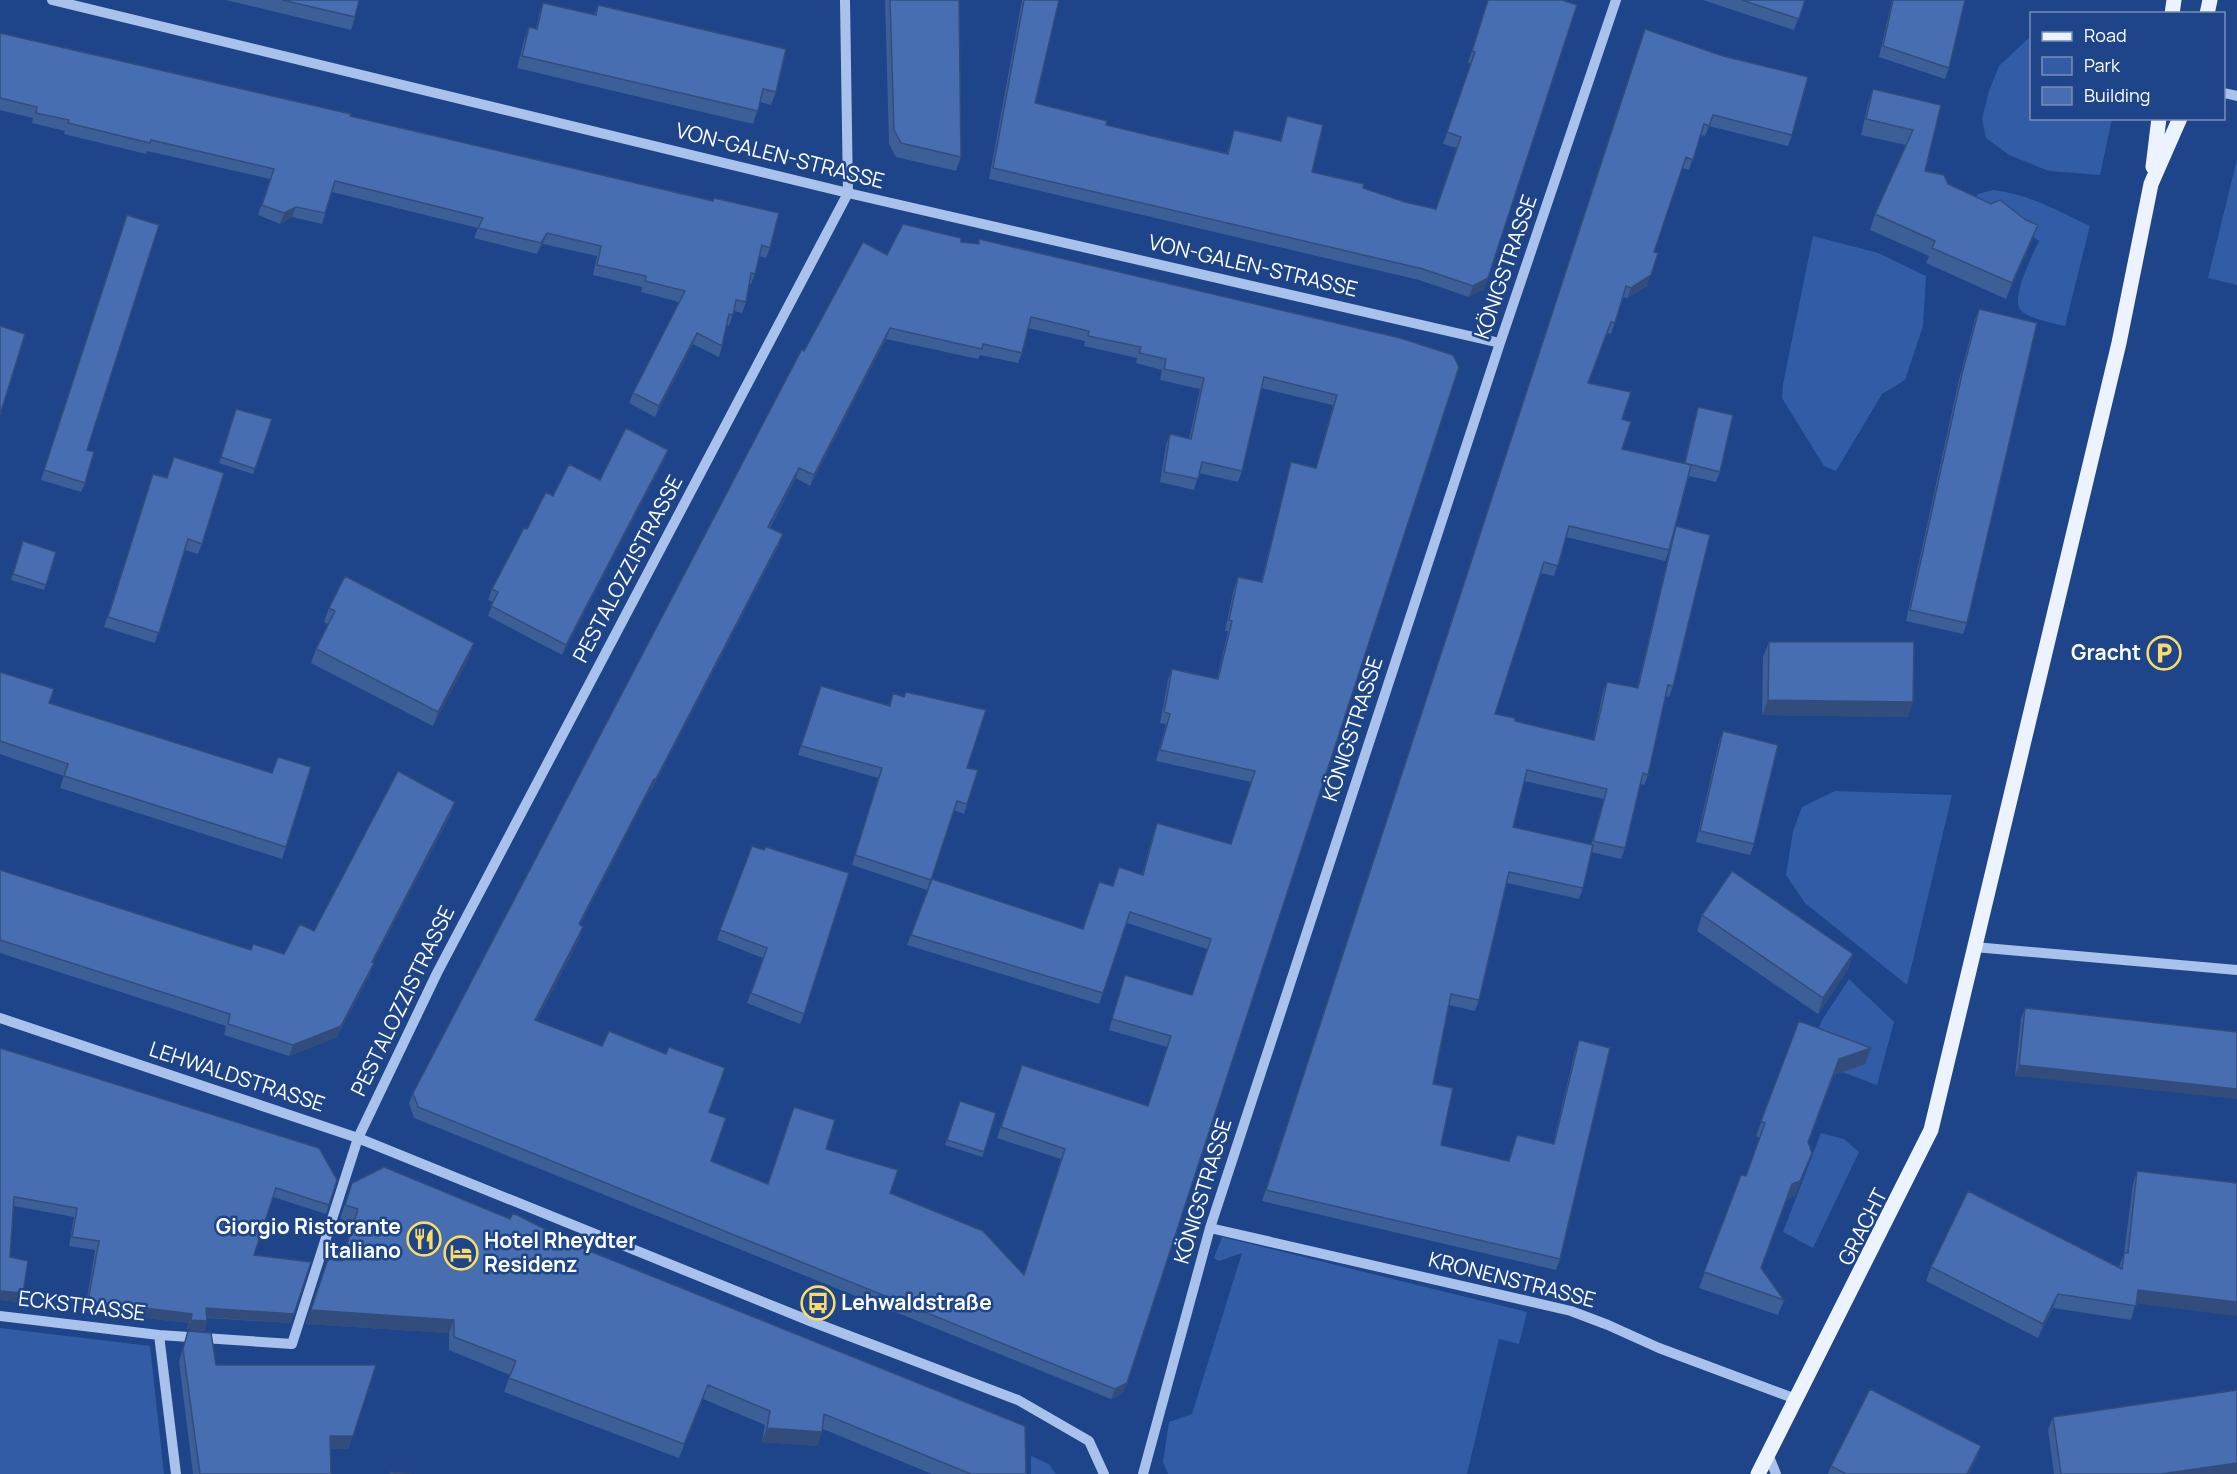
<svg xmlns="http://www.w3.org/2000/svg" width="2237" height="1474" font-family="Manrope,sans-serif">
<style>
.green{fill:#325da6}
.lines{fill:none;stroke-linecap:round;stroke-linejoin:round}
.minor{stroke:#a9c2eb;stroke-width:10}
.major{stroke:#edf3fe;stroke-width:15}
.wall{fill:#3d5f98;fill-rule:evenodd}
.shaded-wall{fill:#324d7c}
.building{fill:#476eb1;stroke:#324d7c;stroke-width:1.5;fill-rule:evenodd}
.labels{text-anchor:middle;stroke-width:5;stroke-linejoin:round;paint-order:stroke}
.street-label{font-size:21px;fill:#fff;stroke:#1e4489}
.poi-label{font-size:21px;font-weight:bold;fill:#fff;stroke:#1e4489;text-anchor:end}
</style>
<rect width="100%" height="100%" fill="#1e4489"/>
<!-- green -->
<path class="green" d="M2031,36l1,82 80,1 -12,56 -51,-4 -40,-16 -23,-17 -4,-19 7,-28 10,-25z
M2237,159v126l-29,-7z
M1993,190c36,4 65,21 97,36l-25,100c-11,-3 -40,-8 -45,-17 -9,-12 13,-55 19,-68l-22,-16 -49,-18 10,-13z
M1813,236l65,17 48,23 -3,50 -18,54 -23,14 -46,77 -12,-5 -42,-68 1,-14z
M1835,791l117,4 -45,190 -102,-82 -19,-28 7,-44 9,-24z
M1849,979l45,43 -17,63 -35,-13 -30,-28 10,-24z
M1821,1133l23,6 15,13 -46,96 -30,-16z
M1222,1237l305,75 -8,32 -20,-5 -32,135h-299l-5,-12 6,-40 23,-8 50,-161 -23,8 -5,-3z
M0,1328l150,18 14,128h-164z
M1031,1456l18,8 7,10h-25z"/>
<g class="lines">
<!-- minor -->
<path class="minor" d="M52,0l796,193 652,150
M2224,93l13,3
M1974,947l263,23
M0,1018l358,120 452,183 208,79 71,41 15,33
M1210,1228l361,83 37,14 51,23 137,51
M0,1316l159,19
M1768,1454l8,20
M176,1474l-17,-139 133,9 66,-206 79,-165 411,-780 -3,-193
M1143,1474l67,-246 290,-885 116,-343"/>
<!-- major -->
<path class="major" d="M2172,14l2,-14
M2207,14l3,-14
M2153,167l6,-49
M1758,1474l173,-344 188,-787 32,-159 29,-66"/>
</g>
<!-- wall -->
<path class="wall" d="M226,0h133l-4,17 -4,13z
M885,0h74l2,157 -5,14 -60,-14 -7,-13z
M1022,0h37l-24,103 71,22 121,28 7,-23 46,11 7,-25 25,56 93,30 31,7 21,-61 -14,-4 28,-80 -3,-1 20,-63h74l-78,289 -15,8 -50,-17 -430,-101z
M1703,0h102l-11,30z
M1892,0h73l-16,68 -4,11 -66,-22z
M543,3l51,12 4,-10 178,87 -5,13 -11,-3 -7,22 -236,-56 7,-28 5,-13 7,2 3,-14z
M0,33l350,83 420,132 -4,10 -7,-2 -4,18 -4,10h-2l-3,18 -4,11 -8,-2 -5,15 -2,-1 -5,21 -3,11 -26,-13 -38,73 -26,-14 4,-10 46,-91 -38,-10 1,-5 -49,-12 4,-19 -54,-12 -6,10 -63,-16 4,-10 -146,-36 -10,32 -30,-7 -12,7 -22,-9 12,-36 -123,-28 -1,3 -82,-20 1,-3 -33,-8 1,-5 -33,-8z
M1641,40l151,95 -4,11 -79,-20 -4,10 -5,-1 -11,35 -7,-2 -28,84 -7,34 -20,12 -4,-1 -12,37 -4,-1 -19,50 34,36v30l62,14 11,-45 3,-11 22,65 -4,10 -27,-6 -20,74 -4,11 -99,-24 -12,39 -14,-3 -45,141 20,7 78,19 10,-48 4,-10 30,6 36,-151 3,-11 -3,160 -4,11 -4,-1 -17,79 -4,10 -4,-1 -15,64 -4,11 -30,-7 -8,36 -4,11 -72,-16 -28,117 -4,11 -26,-6 -16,79 8,61 67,16 9,-26 36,9 22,-93 4,-11 -19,219 -4,11 -294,-69zM1524,781l80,18 -13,46 -78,-18z
M1873,89l68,16 -16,66 23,13 90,41 -6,15 -26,59 -80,-36 3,-7 -59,-26 5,-16 31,-69 -45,-10 7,-31z
M124,224l-37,226 -2,33 -4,9 -40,-12z
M979,239l421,99 -277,1055 -12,6 -697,-281 -5,-15 4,-10 391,-742 83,-96 74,-13 17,2zM1028,328l57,13 -1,5 53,12 -1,5 26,7 -2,10 40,9 -11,50 -19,-5 -4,11 -6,37 34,8 5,-17 39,9 4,-11 19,-83 72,17 -17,63 -25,-6 -3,11 -27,109 -23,-5 -4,11 -9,43h3l-11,48 -45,-10 -4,11 -8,43 6,1 -10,37 95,21 -20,62 -74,-21 -4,11 -11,41 -30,11 -30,43 -150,-50 -25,66 192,59 28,-81 80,26 -15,46 -67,-20 -16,55 58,17 -19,59 -126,-41 -25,73 64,21 -37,116 -134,-82 -64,-44 -58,35 -57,-23 -2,-49 -172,-92 43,-82v-13l70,-136h2l127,-244 -9,-17 26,-50 14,8 76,-147 92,20 2,-4 38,8 4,-10z
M1979,309l-12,314 -4,11 -57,-13 52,-237 17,-65z
M236,409l36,10 -19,55 -34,-11z
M668,450l-4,10 -102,195 -74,-39 5,-14 -5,-2 4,-11 35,-60 26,-33 47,-16z
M174,457l28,87 -4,10 -13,-4 -30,93 -51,-16 49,-153 14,4z
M23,541l33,11 -12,38 -33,-10z
M329,608l145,35 -5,14 -36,69 -122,-63 5,-14 12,-25 -4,-2z
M1769,642l144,60 -6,15 -145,-2 1,-58z
M0,672l49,31 237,144 -4,12 -222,-71 4,-12 -64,-22z
M893,693l74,75 11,2 -14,44 -10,-4 -27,80 -75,-25 26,-87 -80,-23 19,-60 72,10z
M1723,731l31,113 -4,11 -54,-13 23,-100z
M451,814l-78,148 1,1 -4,11 -33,63 -48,19 -65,-21 2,-9 -226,-73v-83l251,80 33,4 30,-23z
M752,846l52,168 -4,10 -53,-21 16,-45 -46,-18z
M1702,915l151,39 -5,15 -30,45 -121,-83z
M2025,1008l212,24 -222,44 6,-57z
M1799,1021l72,27 -6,16 -31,11 -26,68 4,10 -6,15 -11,28 -8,3 -26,69 23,32 -6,15 -79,-27 42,-113 5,1 14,-38 -4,-2z
M0,1048l337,132 -11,34 -53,-17 -19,58 37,68 -84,-5v3l-3,10 -17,-2 2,-6 -104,-12 10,-61 -26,-4 5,-29 -60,-11 -4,51 13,36 -4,9 -19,-2z
M960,1101l24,51 -2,5 -37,-12z
M2137,1171l-1,132 -5,17 -78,-12 -15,30 -112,-57 5,-14h188l5,-14 9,-69z
M352,1183l196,51 478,240h-94l-109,-45 -6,17 -55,-4 3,-17 -62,-26 -24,59 -175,-66 6,-17 -61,-25v-17l-143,-9 22,-65 13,1 12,-37 -13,-4z
M188,1331l28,34 137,71 -5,13h-18l1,25h-138l-14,-112z
M2053,1417l184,57h-183l-6,-44z
M1981,1446l-6,15 -6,13h-141l3,-8z"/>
<!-- shaded-wall -->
<path class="shaded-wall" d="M296,207l-4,10 -12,7 4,-11z
M2038,225l-6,15 -26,59 6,-16z
M547,233l-4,11 -6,10 4,-11z
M1651,275l-4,11 -20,12 4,-10z
M1488,278l-4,11 -15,8 4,-11z
M890,328l-4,11 -76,147 4,-11z
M697,333l-4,11 -38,73 4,-11z
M668,450l-4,10 -102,195 4,-10z
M799,468l-3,10 -32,59 4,-10z
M783,534l-4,11 -127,244h-2l-75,146 4,-11 75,-145z
M474,643l-5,14 -36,69 5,-14z
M1768,700l145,2 -6,15 -145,-2z
M455,802l-4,12 -83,159 4,-11z
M583,927l-3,11 -48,92 3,-10z
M1853,954l-5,15 -30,45 5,-16z
M374,963l-4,11 -33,63 -48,19 4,-11z
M1871,1048l-6,16 -31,11 5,-16z
M2019,1065l218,24v10l-222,-23z
M1812,1153l-17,43 -8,3 5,-15z
M2138,1290l99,12v14l-104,-13z
M0,1291l23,2 -4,9 -19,-2z
M2058,1294l-5,14 -15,30 5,-14z
M88,1301l104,13 -3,9 -104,-12z
M206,1308l88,6 -3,9 -89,-6z
M311,1310l143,10 -5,13 -143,-9z
M191,1320l16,1 -3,10 -17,-2z
M1127,1383l-4,10 -12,6 4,-10z
M708,1385l-5,14 -24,59 5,-14z
M767,1428l55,4 -5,14 -55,-4z
M330,1436h23l-5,13h-23z
M1981,1446l-6,15 -6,13h-2z
M2237,1463v11h-76z"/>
<!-- building -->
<path class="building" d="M282,0h77l-4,17z
M890,0h69l2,157 -60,-14 -7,-13z
M1024,0h35l-24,103 72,18 -1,4 122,29 6,-24 47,11 6,-25 36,9 -11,47 52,12 -1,4 42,14 31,7 25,-72 -14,-5 28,-80 -3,-1 16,-51h74l15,5 -89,273 -15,8 -50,-17 -430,-101z
M1742,0h63l-6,19z
M1893,0h72l-16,68 -66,-22z
M543,3l53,12 2,-10 188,44 -10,43 -13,-3 -5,22 -236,-55 7,-29 8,2z
M1645,29l78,27 85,21 -16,58 -79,-20 -4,11 -5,-2 -11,36 -7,-3 -32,95 4,1 -7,22 -20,13 -5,-2 -11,37 -4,-1 -23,61 43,9 -9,27 9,3 -9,27 69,16 -22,85 -100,-24 -11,40 -14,-4 -49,152 20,4v3l79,19 13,-58 31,6 38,-162 34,9 -37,151 -5,-1 -20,90 -5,-2 -18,75 -32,-7 14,-52 -80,-19 -14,57 80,18 -10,43 -74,-16 -30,128 -28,-6 -18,90 20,4 -12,57 68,16 8,-26 37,9 25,-104 31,8 -50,211 -294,-69z
M0,33l316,73 35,8 -1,2 363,85 1,-3 65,15 -9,35 -8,-3 -7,29 -4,-1 -5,29 -10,-2 -3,15 -4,-1 -7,32 -25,-13 -38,73 -26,-13 52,-102 -40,-10 1,-5 -49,-11 4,-19 -54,-13 -6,10 -63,-15 5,-10 -148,-37 -10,32 -29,-6 -12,6 -22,-8 12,-36 -123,-29 -1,3 -82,-20 1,-3 -33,-7 1,-6 -37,-9z
M1873,89l68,16 -16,66 19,4 4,9 43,20 9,-4 26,20 12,5 -26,58 -80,-35 3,-7 -60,-27 38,-84 -47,-11z
M127,215l32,10 -72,225 7,2 -9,31 -41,-13z
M903,224l58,14v4l18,2v-5l421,99 53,17 6,12 -332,1016 -12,6 -697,-282 -5,-14 389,-744 2,2 59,-109 24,13zM1031,317l58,14 -1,5 53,11 -2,6 27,6 -2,10 40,9 -13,61 -21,-5 -6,38 34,7 4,-17 40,9 22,-94 73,18 -21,73 -25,-6 -29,120 -24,-5 -9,43 3,1 -14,58 -46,-10 -8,43 6,2 -10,36 95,21 -24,73 -74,-21 -14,52 -24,-8 -6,19 -14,-4 -16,47 -151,-50 -21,56 192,58 27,-81 81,27 -19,56 -67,-20 -13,44 59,17 -23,70 -126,-41 -21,62 64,22 -41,126 -41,-44 -93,-38 8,-23 -72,-21 9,-29 -41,-13 -26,77 -57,-23 15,-43 -17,-6 16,-44 -56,-21 -3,7 -57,-23 -7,15 -67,-26 48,-93 -4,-3 75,-145h2l127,-245 -15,-7 31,-59 15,7 76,-147 92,21 1,-5 39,9z
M1979,309l58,14 -70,300 -57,-13 52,-236z
M0,326l25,8 -25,81z
M1698,407l35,8 -13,57 -35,-9z
M236,409l36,10 -17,50 -34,-12z
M626,428l42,22 -102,195 -75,-39 7,-14 -6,-3 32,-61 3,1 19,-37 7,4 16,-32 31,16z
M174,457l50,16 -22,71 -14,-5 -29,94 -51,-16 45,-143 14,4z
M23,541l33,11 -10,33 -33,-11z
M345,576l129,67 -36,69 -122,-63 19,-38 -6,-3z
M1769,642h145l-1,60 -145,-2z
M0,672l54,17 -5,14 223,70 6,-16 33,10 -25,80 -222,-71 4,-12 -68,-23z
M821,686l69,20 3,-13 11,4 2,-5 80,18 -19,58 11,2 -11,34 -10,-3 -26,79 -76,-25 27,-87 -81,-22z
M1723,731l55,14 -24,99 -54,-13z
M398,771l57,31 -83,160 2,1 -33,63 -48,19 -65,-21 2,-10 -230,-74v-70l251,80 2,-6 31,10 16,-30 14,7z
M752,846l12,4 2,-3 83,26 -45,141 -53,-21 16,-45 -47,-18z
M1732,871l121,83 -30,44 -121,-83z
M2025,1008l212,24v57l-218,-24z
M1799,1021l72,27 -32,11 -31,83 4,11 -12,28 -8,3 -31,84 23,32 -80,-28 37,-97 5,1 19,-53 -4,-2z
M0,1048l319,100 18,32 -8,25 -53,-17 -22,67 57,7 -17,52 -88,-6 1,13 -16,-1 1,-6 -104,-13 11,-60 -27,-4 5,-29 -63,-11 -4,60 18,4 -5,32 -23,-2z
M960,1101l36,12 -12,39 -37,-12z
M384,1167l126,52 3,-6 36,18 -2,3 478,192 1,48h-55l-147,-60 -2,18 -55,-4 3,-17 -62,-26 -24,59 -175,-66 7,-17 -62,-24v-17l-143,-10 17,-51 14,2 16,-52 -13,-4 7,-22z
M2137,1171l100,12v119l-99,-12 -2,16 -78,-12 -15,30 -112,-57 37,-76 154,78 2,-16h4z
M188,1331l23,2 5,32h160l-23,71h-23l1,38h-131l-17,-125z
M1870,1389l111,57 -14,28h-121l-15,-8z
M2237,1390v73l-76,11h-100l-8,-57z
M390,1472l22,2h-22z"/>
<!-- icons -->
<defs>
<g id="parking-ring" transform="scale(1.725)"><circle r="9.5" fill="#1e4489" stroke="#fadb68" stroke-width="1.5"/><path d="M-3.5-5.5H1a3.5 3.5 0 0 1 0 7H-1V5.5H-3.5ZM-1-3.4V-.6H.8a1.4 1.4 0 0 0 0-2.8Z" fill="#fadb68"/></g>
<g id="restaurant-ring" transform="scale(1.725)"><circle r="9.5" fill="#1e4489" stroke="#fadb68" stroke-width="1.5"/><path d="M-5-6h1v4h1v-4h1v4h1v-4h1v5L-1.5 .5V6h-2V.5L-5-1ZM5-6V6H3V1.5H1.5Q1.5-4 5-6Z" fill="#fadb68"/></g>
<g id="hotel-ring" transform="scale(1.725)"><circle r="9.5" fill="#1e4489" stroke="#fadb68" stroke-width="1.5"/><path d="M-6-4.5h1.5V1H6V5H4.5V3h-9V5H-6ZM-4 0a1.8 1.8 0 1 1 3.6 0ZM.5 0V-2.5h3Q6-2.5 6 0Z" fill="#fadb68"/></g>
<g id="bus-ring" transform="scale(1.725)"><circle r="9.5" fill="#1e4489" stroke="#fadb68" stroke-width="1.5"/><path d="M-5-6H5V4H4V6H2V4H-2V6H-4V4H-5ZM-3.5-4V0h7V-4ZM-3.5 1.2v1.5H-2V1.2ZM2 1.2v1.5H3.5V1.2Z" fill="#fadb68"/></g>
</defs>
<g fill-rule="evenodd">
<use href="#parking-ring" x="2164" y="653"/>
<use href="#restaurant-ring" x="424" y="1239"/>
<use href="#hotel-ring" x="461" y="1253"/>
<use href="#bus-ring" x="818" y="1303"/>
</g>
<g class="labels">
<!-- street labels -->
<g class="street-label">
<text transform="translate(780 156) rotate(14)" y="7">VON-GALEN-STRASSE</text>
<text transform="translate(1253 266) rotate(13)" y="7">VON-GALEN-STRASSE</text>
<text transform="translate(1506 267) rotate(-71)" y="7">KÖNIGSTRASSE</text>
<text transform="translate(628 569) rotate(-62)" y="7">PESTALOZZISTRASSE</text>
<text transform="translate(1353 729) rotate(-72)" y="7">KÖNIGSTRASSE</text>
<text transform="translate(403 1001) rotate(-64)" y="7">PESTALOZZISTRASSE</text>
<text transform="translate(237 1077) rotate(18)" y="7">LEHWALDSTRASSE</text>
<text transform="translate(1203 1191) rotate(-73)" y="7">KÖNIGSTRASSE</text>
<text transform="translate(1863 1227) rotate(-63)" y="7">GRACHT</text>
<text transform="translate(1512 1280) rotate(14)" y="7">KRONENSTRASSE</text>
<text transform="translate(82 1306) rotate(7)" y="7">ECKSTRASSE</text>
</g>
<!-- poi labels -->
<g class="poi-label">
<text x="2141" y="660">Gracht</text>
<text x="401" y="1234">Giorgio Ristorante<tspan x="401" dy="24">Italiano</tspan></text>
<text x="484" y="1248" text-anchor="start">Hotel Rheydter<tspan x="484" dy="24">Residenz</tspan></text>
<text x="841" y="1310" text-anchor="start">Lehwaldstraße</text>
</g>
</g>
<!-- legend -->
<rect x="2030" y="12" width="195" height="108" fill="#1e4489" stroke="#788fb8" stroke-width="1.5"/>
<rect x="2042" y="32" width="30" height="9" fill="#edf3fe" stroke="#788fb8" stroke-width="1.5"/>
<text x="2084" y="42" font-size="18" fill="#ffffff">Road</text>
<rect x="2042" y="57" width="30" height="18" fill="#325da6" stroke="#788fb8" stroke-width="1.5"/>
<text x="2084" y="72" font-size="18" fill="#ffffff">Park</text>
<rect x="2042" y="87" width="30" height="18" fill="#476eb1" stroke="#788fb8" stroke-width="1.5"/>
<text x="2084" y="102" font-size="18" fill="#ffffff">Building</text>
</svg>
